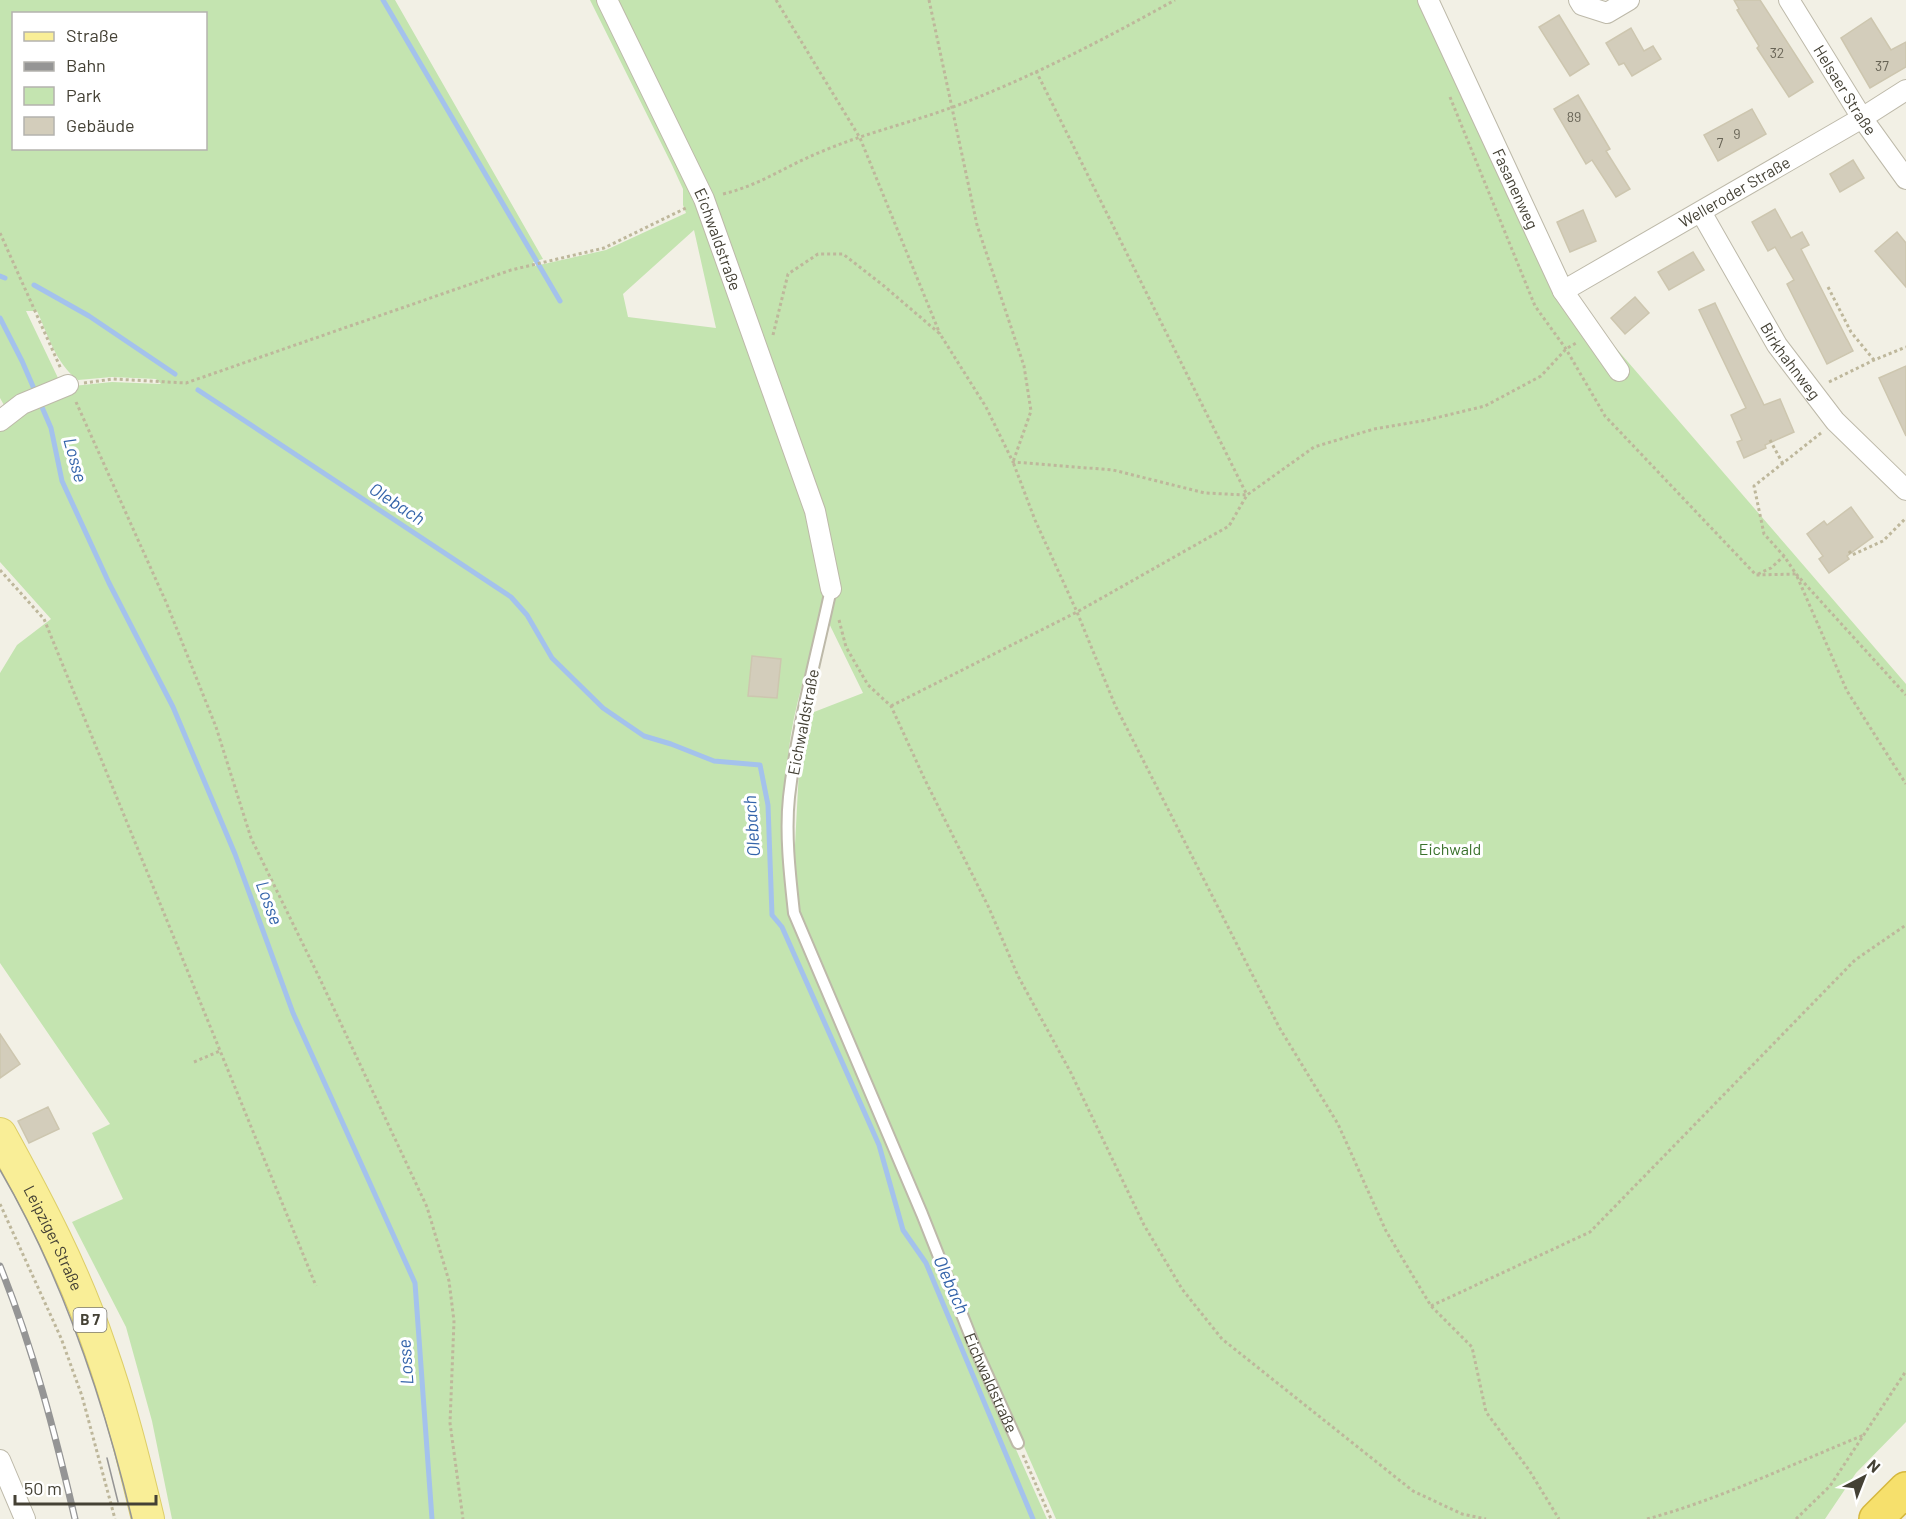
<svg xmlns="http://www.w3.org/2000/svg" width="1906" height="1519" font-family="Barlow,sans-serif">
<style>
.green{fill:#c4e4b0;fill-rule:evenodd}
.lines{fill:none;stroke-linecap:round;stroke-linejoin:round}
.stream{stroke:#a4c2ec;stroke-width:5}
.building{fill:#d3cdbb;stroke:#cdc6af;stroke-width:1.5}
.service-casing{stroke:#bdb9a9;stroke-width:14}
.minor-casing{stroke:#bdb9a9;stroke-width:22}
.primary-casing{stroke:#ddce68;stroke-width:34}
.motorway-casing{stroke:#d5b73c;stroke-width:36}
.path{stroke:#beb79b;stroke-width:3;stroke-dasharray:3 3;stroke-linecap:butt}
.service{stroke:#fff;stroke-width:10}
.minor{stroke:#fff;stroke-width:20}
.primary{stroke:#f9ee97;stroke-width:32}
.motorway{stroke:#f6e06c;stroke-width:33}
.tram{stroke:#959595;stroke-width:1.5}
.rail-casing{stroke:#959595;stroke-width:7}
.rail{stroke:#fff;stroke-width:4.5;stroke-dasharray:14;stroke-linecap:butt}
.labels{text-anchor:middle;stroke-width:6;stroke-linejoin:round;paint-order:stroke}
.number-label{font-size:14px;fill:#686456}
.shield{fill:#fff;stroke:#7c7a72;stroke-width:1.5}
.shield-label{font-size:15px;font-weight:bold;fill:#444135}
.street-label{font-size:16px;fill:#444135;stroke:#fff}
.park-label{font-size:16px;fill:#3a722c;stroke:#fff}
.water-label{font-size:18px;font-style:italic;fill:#3464aa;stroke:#fff}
</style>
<rect width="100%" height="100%" fill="#f2f0e5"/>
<!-- green -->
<path class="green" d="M0,0h395l148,259 -10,3 2,4 71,-16 80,-37 -3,-8v-16l-11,-24 -82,-165h842l139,296 335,388v738l-50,51 -31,46h-769l-48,-109 -209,-497 -5,-49 6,-113 14,-39 49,-19 -41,-84c-9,42 -24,83 -31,125 -9,60 -10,119 -1,179l104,241 79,199 74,166h-875l-20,-98 -26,-94 -54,-105 51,-23 -31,-66 18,-9 -110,-161v-290l17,-28 34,-26 -51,-57v-131l13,-10 -13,-23zM14,14h192v134h-192zM694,230l22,98 -88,-11 -5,-23zM26,311h11c11,24 19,53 41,69l34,-3 44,2 5,5 -49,-2 -39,4 -15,-8z"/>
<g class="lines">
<!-- stream -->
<path class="stream" d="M383,0l177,301
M0,276l5,2
M34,285l55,31 86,58
M0,318l22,43 29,67 11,53 47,102 64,124 62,147 58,159 122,270 17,236
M198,390l313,207 16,18 25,43 51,50 41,28 27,8 43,17 46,4 8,40 4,110 10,12 97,218 24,85 23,33 107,256"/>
</g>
<!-- building -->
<path class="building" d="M1734,0h26l53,82 -24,15 -32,-49 2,-2 -22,-36 2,-1z
M1559,15l30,49 -19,12 -31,-49z
M1871,18l20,32 15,-8v25l-36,21 -29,-50z
M1631,28l13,23 9,-5 8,13 -29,17 -8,-13 -5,2 -13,-22z
M1578,95l32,54 -4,2 24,38 -14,8 -24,-37 -6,4 -32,-55z
M1752,109l14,25 -48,27 -14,-26z
M1853,160l11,18 -24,14 -10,-18z
M1775,209l16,29 11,-6 7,13 -8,4 52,102 -26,13 -40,-80 7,-4 -19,-33 -7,4 -16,-29z
M1583,210l13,31 -26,11 -13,-30z
M1897,232l9,11v44l-31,-36z
M1693,252l11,18 -35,20 -11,-18z
M1635,297l14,16 -24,21 -14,-16z
M1715,303l49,102 16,-6 14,33 -29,13 1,3 -22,10 -7,-16 5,-2 -11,-25 15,-7 -47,-98z
M1906,366v70l-27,-58z
M1851,507l22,30 -26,19 2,3 -20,14 -10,-14 4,-3 -16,-22 17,-13 3,4z
M752,656l29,3 -4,39 -29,-2z
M0,1034l20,30 -20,14z
M48,1107l11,22 -30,14 -11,-22z"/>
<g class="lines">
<!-- service casing -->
<g class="service-casing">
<g id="service">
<path id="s1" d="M831,589c-15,69 -34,138 -42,208 -4,37 1,79 5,116l128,301 54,136 42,93"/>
</g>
</g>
<!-- minor casing -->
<g class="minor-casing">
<g id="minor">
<path id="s2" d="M607,0l97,199 111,312 16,78"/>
<path id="s3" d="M1428,0l135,291 56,80"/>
<path d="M1579,0l3,5 25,8 22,-13"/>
<path id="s4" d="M1789,0l73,118 44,61"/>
<path id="s5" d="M1701,212l76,133 58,76 71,69"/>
<path id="s6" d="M1563,291l299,-173 44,-28"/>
<path d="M0,421l22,-17 46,-19"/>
<path d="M0,1460l25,59"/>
</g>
</g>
<!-- primary casing -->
<g class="primary-casing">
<g id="primary">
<path id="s7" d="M0,1134c38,69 75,139 100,214 20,56 34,113 48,171"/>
</g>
</g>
<!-- motorway casing -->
<g class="motorway-casing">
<path id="motorway" d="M1876,1519l30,-30"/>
</g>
<!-- path -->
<path class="path" d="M776,0l84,138 80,196
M929,0l48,225 47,141 7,45 -18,51 22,58 42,92 38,93 164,322 59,97 48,107 45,75 41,41 14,65 43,58 30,49
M1036,71l211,424
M1450,97l85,209 31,43 39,67 151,159 40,-1 51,117 59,93
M723,194c38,-9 64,-29 100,-43 42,-18 87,-28 130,-44 77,-29 150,-67 222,-107
M0,233l61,136
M1828,287l23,45 23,28
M773,335l15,-61 30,-20h25l41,32 56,48 46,73 27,55 100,8 92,23 41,2
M1829,382l45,-22 32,-13
M84,383l29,-4 73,4 325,-113 93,-22 84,-41
M76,402l90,200 50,125 35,111 68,139 108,230 22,74 5,40 -4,102 13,96
M1821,433l-67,53 10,48 20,22 12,18 110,121
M1770,440l13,24
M1849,551l3,4 31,-14 23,-23
M0,570l44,49 272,667
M1758,574l13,-6 13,-12
M839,620l7,27 22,38 23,21 34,74 64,128 29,68 53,97 73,152 38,64 40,50 191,152 49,23 24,5
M891,706l186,-94 152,-86 18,-31 67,-48 60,-18 53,-9 58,-14 56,-30 25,-27 10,-6
M194,1062l26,-11
M0,1204l61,134 21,58 33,123
M1431,1306l159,-74 265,-272 51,-35
M1023,1455l28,64
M1647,1519c74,-20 145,-55 217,-84
M1796,1519l34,-33 76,-115"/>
<!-- service -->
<use href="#service" class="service"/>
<!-- minor -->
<use href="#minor" class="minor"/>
<!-- primary -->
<use href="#primary" class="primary"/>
<!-- motorway -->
<use href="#motorway" class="motorway"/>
<!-- tram -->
<path class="tram" d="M0,1170c63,108 103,228 132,349
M107,1458l11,44"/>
<!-- rail casing -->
<g class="rail-casing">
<path id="rail" d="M0,1266c33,82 55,167 75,253"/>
</g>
<!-- rail -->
<use href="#rail" class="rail"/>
</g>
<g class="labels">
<!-- number labels -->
<g class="number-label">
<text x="1777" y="58">32</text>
<text x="1882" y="71">37</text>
<text x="1574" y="122">89</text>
<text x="1737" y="139">9</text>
<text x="1720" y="148">7</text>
</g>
<!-- shield labels -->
<rect class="shield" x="73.5" y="1308" width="33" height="24" rx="4.5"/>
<g class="shield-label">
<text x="90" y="1325">B 7</text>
</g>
<!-- street labels -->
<g class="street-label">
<text dy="6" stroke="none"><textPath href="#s4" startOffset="106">Helsaer Straße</textPath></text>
<text dy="6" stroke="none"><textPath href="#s3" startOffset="208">Fasanenweg</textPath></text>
<text dy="6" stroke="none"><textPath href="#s6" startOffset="198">Welleroder Straße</textPath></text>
<text dy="6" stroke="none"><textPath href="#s2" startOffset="264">Eichwaldstraße</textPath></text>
<text dy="6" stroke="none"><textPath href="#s5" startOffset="174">Birkhahnweg</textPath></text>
<text transform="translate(803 722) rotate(-79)" y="6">Eichwaldstraße</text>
<text dy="6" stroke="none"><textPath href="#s7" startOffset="117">Leipziger Straße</textPath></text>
<text dy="6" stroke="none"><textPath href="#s1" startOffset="838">Eichwaldstraße</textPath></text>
</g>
<!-- park labels -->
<g class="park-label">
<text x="1450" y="855">Eichwald</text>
</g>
<!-- water labels -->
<g class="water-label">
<text transform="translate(75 460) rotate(75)" y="6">Losse</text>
<text transform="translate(397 504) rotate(33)" y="6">Olebach</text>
<text transform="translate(752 826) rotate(-94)" y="6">Olebach</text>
<text transform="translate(269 903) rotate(70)" y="6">Losse</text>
<text transform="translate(951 1285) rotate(66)" y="6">Olebach</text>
<text transform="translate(406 1362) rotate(-94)" y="6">Losse</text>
</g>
</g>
<!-- legend -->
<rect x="12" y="12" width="195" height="138" fill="#ffffff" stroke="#b4b3ae" stroke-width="1.5"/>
<rect x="24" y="32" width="30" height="9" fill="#f9ee97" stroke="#b4b3ae" stroke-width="1.5"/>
<text x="66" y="42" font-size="18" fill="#444135">Straße</text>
<rect x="24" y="62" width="30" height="9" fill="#959595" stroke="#b4b3ae" stroke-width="1.5"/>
<text x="66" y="72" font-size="18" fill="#444135">Bahn</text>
<rect x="24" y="87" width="30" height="18" fill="#c4e4b0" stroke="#b4b3ae" stroke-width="1.5"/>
<text x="66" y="102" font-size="18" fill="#444135">Park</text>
<rect x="24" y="117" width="30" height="18" fill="#d3cdbb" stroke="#b4b3ae" stroke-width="1.5"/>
<text x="66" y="132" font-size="18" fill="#444135">Gebäude</text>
<!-- north arrow -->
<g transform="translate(1864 1477) rotate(42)" stroke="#ffffff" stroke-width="4.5" paint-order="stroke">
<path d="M0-4.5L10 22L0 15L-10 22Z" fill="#444135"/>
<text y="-9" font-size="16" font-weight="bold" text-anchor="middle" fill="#444135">N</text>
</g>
<!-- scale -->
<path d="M15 1495v9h141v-9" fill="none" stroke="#444135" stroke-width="3"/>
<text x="24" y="1495" font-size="18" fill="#444135" stroke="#ffffff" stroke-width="4.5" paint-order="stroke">50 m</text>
</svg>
